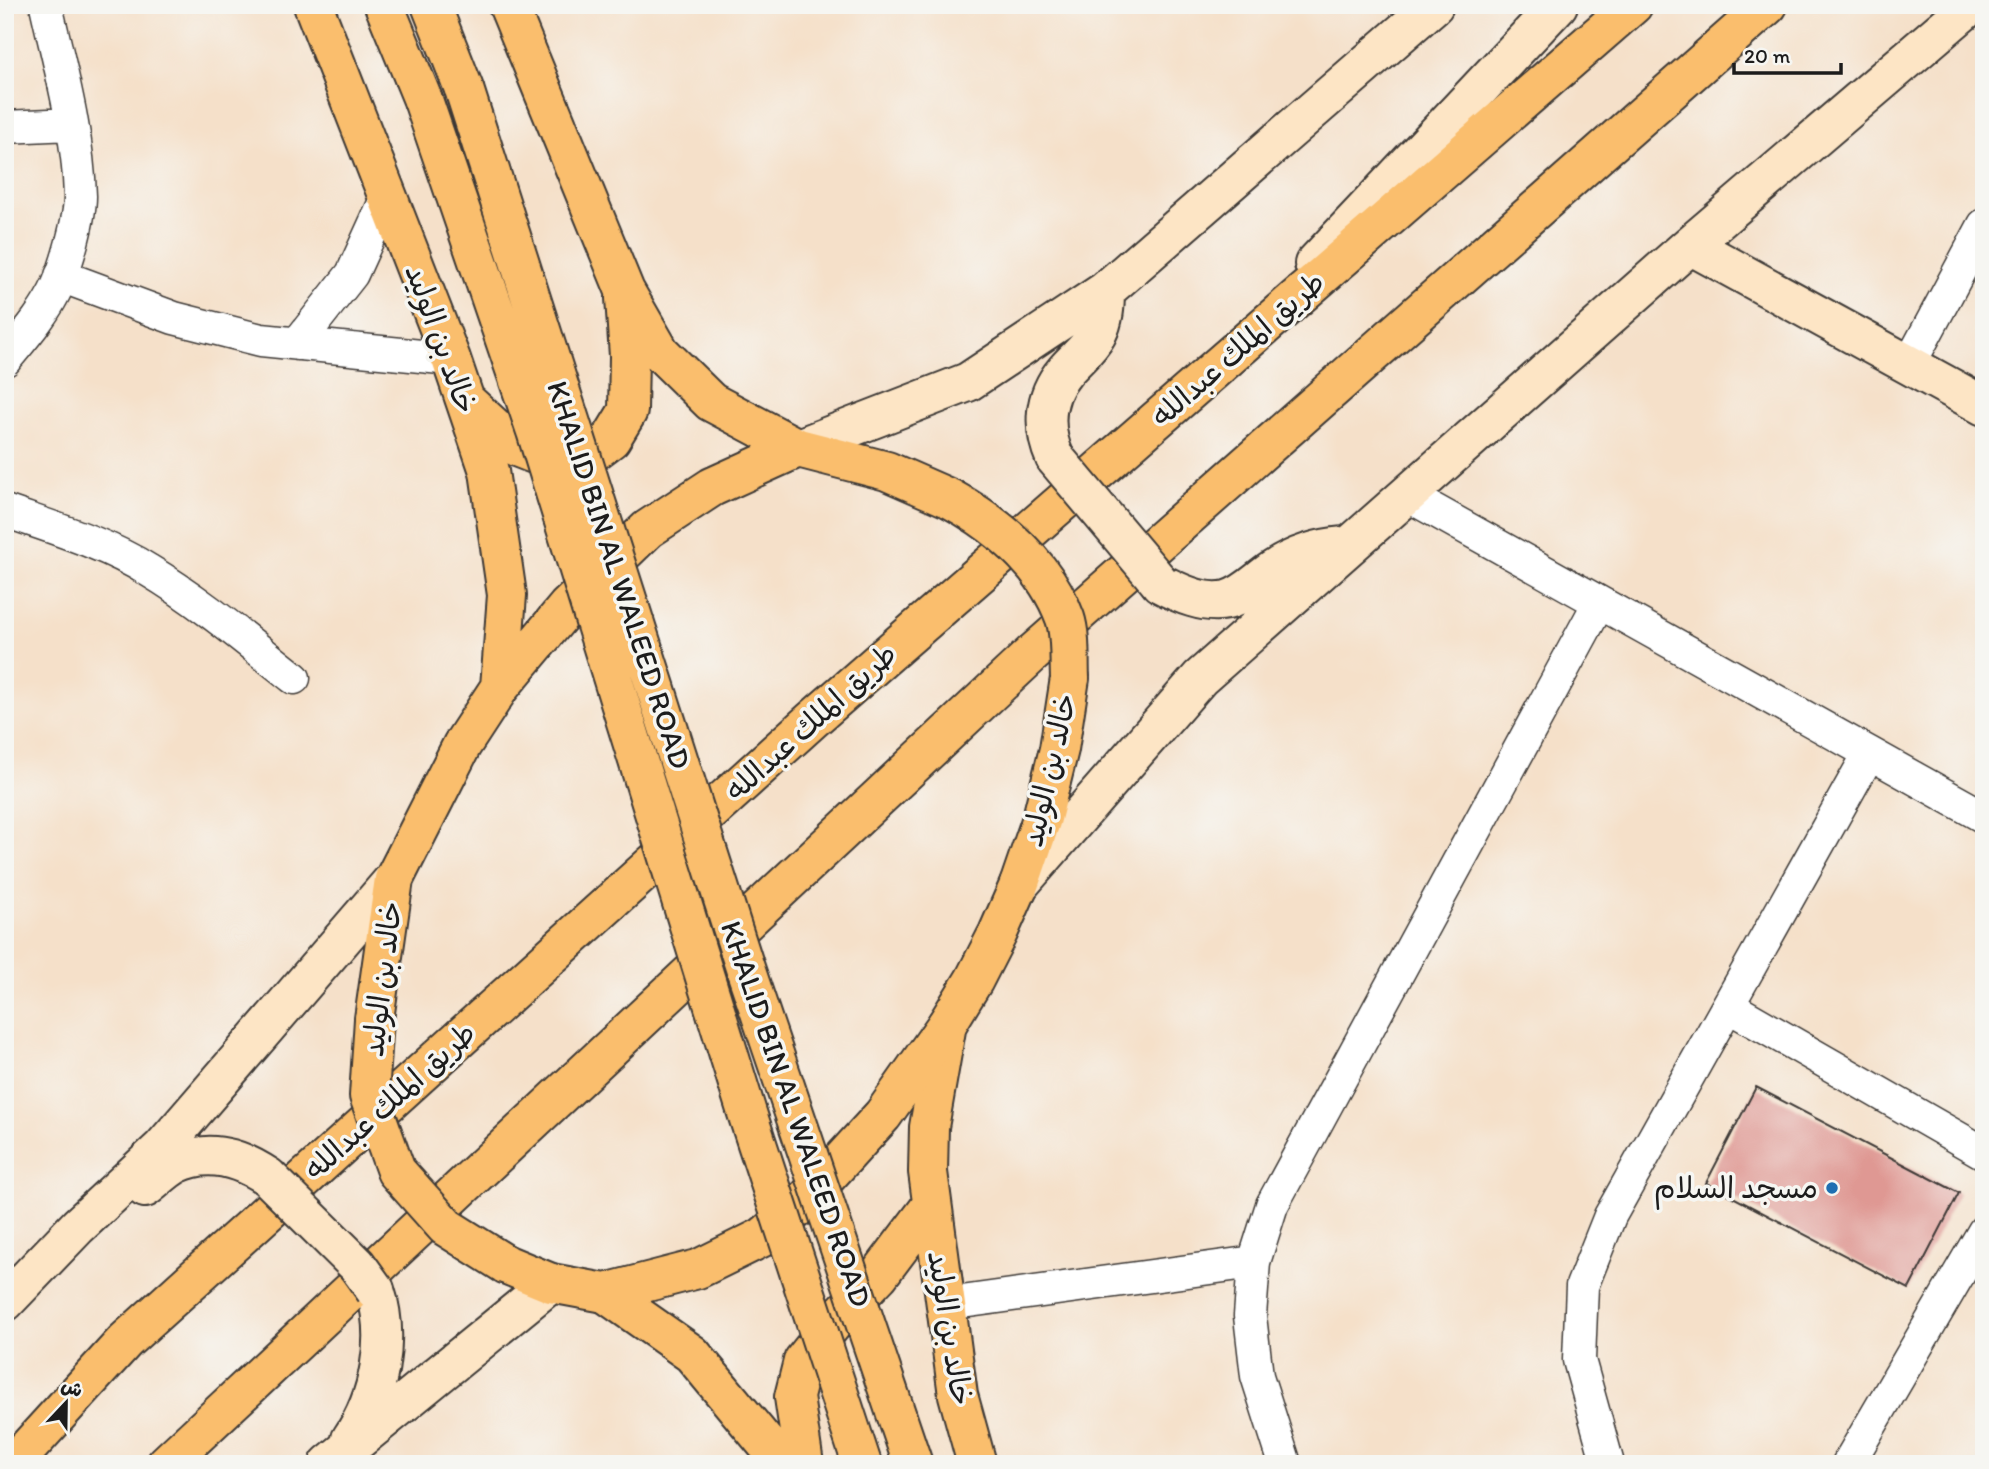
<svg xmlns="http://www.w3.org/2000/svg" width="1989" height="1469" font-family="Itim,'Playpen Sans Arabic',sans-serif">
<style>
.building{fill:#df9893}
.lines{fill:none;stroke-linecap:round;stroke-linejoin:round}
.street-casing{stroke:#3d3936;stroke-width:35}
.secondary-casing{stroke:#3d3936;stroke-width:42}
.primary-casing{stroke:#3d3936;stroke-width:42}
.highway-casing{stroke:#3d3936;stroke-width:42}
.street{stroke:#fff;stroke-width:32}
.secondary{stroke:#fde5c5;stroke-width:38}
.primary{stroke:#fabe6d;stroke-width:38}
.highway{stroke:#fabe6d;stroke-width:38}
.secondary-bridge-casing{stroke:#3d3936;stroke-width:42;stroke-linecap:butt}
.highway-bridge-casing{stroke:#3d3936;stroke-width:42;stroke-linecap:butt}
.secondary-bridge{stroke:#fde5c5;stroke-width:38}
.highway-bridge{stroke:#fabe6d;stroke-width:38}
.poi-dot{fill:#1f6fb2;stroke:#f6f6f2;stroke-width:2.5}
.labels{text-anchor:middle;stroke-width:7;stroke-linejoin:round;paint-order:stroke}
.street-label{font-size:30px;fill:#1c1c1c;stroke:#f6f6f2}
.poi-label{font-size:30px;fill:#1c1c1c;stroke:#f6f6f2;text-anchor:end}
</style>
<rect width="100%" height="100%" fill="#f6f6f2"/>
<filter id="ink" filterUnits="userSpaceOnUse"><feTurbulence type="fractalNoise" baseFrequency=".0143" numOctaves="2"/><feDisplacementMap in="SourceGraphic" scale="14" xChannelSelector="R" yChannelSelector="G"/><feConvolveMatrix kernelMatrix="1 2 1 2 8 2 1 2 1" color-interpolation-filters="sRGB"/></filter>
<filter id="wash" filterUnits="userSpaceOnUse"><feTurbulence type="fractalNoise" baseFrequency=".00686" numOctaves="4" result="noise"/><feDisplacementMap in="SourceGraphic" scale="28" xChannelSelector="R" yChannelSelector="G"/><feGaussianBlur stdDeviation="1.57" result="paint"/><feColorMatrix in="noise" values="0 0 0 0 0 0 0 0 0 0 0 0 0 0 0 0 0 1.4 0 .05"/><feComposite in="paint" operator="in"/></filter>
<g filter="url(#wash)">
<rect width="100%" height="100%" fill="#f5e0c9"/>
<g id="blocks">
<!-- building -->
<path class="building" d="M1756,1087l203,106 -50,96 -203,-106z"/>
</g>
</g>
<g filter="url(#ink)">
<use href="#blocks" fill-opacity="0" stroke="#3d3936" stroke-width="2"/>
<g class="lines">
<!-- street casing -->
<g class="street-casing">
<path id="street" d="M5,127l67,-3
M61,276l113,42 87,22 190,19
M297,344l55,-70 35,-77
M5,360c19,-23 41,-48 53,-75 9,-22 22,-66 22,-89 -2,-65 -20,-128 -34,-191
M1909,365l75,-140
M1407,495l577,322
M5,511c48,17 100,32 143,59 52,31 99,71 146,108
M1728,1006l256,147
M947,1304l307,-42
M1285,1464l-28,-88 -7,-60 4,-54 18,-57 327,-602
M1608,1464l-29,-104 3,-74 28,-70 259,-462
M1848,1464l136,-233"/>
</g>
<!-- secondary casing -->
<g class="secondary-casing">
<path id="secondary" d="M1690,245l294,161
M1314,264l244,-259
M798,448l170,-66 137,-91 329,-286
M1055,458c-13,-30 -12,-61 10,-87 11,-13 24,-22 32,-37 7,-14 8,-28 8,-43
M1160,583c20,11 45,22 67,17 18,-5 31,-20 46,-30 21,-14 45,-22 71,-24
M1019,885l181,-207 490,-433 281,-240
M145,1188c10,-7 20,-18 31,-24 32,-16 64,-6 92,13
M5,1302l73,-76 84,-78 232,-269
M351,1439c28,-41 40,-101 24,-149
M329,1464l222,-181"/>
</g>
<!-- primary casing -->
<g class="primary-casing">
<path id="primary" d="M947,1024l-18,103 -1,45 30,223 19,69
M605,1293l87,61 91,110
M804,1464l-10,-67 9,-36 31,-39 45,-47 52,-69"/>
</g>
<!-- highway casing -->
<g class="highway-casing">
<path id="highway" d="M313,5l138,354 38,112 18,124 -7,92
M384,5l39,95
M431,5l33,84
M508,5l117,286 35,61 51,50 87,46 89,23 64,28
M468,403l48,44 41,16 34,-9 20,-15 17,-28 1,-55 -4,-58
M374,1019l20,-140 68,-134 38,-58 67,-80 81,-78 64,-42 86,-39
M505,1264l46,19 54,10 93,-24 65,-32 36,-30 84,-92 64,-91 27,-44 24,-47 21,-48 23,-67 17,-69 11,-71
M13,1464l112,-123 687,-621 821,-715
M166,1464l866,-810 736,-649"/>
</g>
<!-- street -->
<use href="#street" class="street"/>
<!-- secondary -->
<use href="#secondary" class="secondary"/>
<!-- primary -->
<use href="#primary" class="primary"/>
<!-- highway -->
<use href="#highway" class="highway"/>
<!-- secondary-bridge casing -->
<g class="secondary-bridge-casing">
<path id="secondary-bridge" d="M1055,458l105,125
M268,1177l89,88 18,25"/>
</g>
<!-- highway-bridge casing -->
<g class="highway-bridge-casing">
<path id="highway-bridge" d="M464,89l282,882 167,493
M423,100l113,331 211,682 115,351
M951,499c49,27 94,65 114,119 6,18 4,41 5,60
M374,1019l-5,77 27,75 50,56 59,37"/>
</g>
<!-- secondary-bridge -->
<use href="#secondary-bridge" class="secondary-bridge"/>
<!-- highway-bridge -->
<use href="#highway-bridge" class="highway-bridge"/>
</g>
</g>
<!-- markers -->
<circle class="poi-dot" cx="1832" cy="1188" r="7"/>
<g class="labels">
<!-- street labels -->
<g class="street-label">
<text transform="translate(441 339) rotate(70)" y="10">خالد بن الوليد</text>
<text transform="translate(1238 349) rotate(-41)" y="10">طريق الملك عبدالله</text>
<text transform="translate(619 575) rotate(72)" y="10">KHALID BIN AL WALEED ROAD</text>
<text transform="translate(811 722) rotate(-42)" y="10">طريق الملك عبدالله</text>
<text transform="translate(1049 770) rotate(-77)" y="10">خالد بن الوليد</text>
<text transform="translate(382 979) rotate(-83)" y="10">خالد بن الوليد</text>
<text transform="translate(390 1101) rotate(-42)" y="10">طريق الملك عبدالله</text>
<text transform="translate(796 1114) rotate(71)" y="10">KHALID BIN AL WALEED ROAD</text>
<text transform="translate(950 1328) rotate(81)" y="10">خالد بن الوليد</text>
</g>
<!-- poi labels -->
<g class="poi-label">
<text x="1818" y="1198">مسجد السلام</text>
</g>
</g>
<!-- margin -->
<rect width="1989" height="1469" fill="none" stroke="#f6f6f2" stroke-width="28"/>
<!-- north arrow -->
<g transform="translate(66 1403) rotate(22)" stroke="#f6f6f2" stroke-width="5" paint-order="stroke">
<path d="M0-5L12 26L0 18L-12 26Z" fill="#1c1c1c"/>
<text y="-10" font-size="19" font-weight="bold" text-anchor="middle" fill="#1c1c1c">ش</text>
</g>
<!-- scale -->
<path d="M1734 63v10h107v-10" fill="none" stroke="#1c1c1c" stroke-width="3.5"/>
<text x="1744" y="63" font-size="21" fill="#1c1c1c" stroke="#f6f6f2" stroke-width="5" paint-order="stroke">20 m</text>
</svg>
